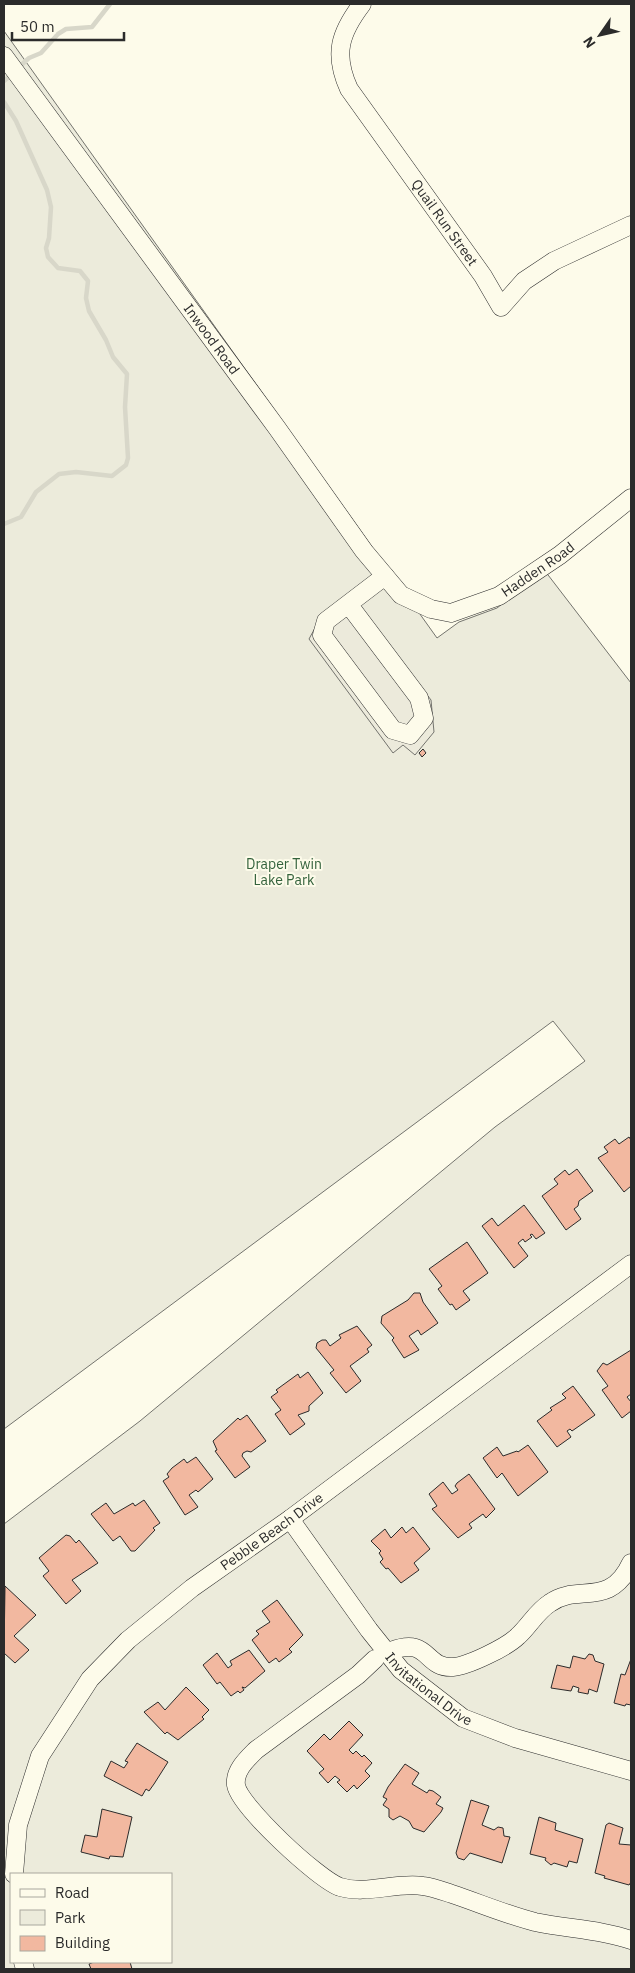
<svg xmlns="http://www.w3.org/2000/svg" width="635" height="1973" font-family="'IBM Plex Sans',sans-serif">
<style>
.green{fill:#ecebdb;stroke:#74746e;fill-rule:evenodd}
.parking{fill:#eceadb;stroke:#74746e}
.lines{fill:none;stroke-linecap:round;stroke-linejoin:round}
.stream{stroke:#d8d7c9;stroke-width:4.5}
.building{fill:#f2b8a0;stroke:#2b2b2b}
.minor-casing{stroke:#2b2b2b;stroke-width:19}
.minor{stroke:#fdfbea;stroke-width:18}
.labels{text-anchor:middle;stroke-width:4;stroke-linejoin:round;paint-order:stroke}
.street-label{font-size:14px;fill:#2b2b2b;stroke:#fdfbea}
.park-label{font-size:14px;fill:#34623c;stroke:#fdfbea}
</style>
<rect width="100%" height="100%" fill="#fdfbea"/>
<!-- green -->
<path class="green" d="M4,31l433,607 22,-16 38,-14 48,-37 86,112v1286h-627v-445l136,-103 355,-294 90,-66 -32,-40 -549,408zM11,1874h160v88h-160z"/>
<!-- parking -->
<path class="parking" d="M351,596l80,104 3,32 -19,23 -12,-10 -10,8 -84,-114 12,-22z"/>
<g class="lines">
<!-- stream -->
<path class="stream" d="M18,68l11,-10 12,-5 17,-19 8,-5 26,-2 18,-23
M4,81l8,-7
M4,102l12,19 31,69 4,17 -2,31 -3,10 2,9 10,11 22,3 8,10 -2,17 3,13 17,29 7,17 14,17 -2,33 3,51 -2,7 -14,11 -36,-4 -17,2 -23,18 -15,25 -17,7"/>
</g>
<!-- building -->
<path class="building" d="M423,749l3,4 -4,4 -3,-4z
M629,1137l2,3v46l-7,6 -26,-34 10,-6 -4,-5 11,-8 4,5z
M577,1169l16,22 -14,10 -1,5 -4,3 7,10 -15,11 -24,-34 16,-12 -4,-5 11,-9 4,5z
M524,1205l21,28 -9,6 -4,-5 -2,1 2,2 -7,5 -2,-3 -5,4 10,13 -14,12 -32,-42 10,-8 6,8z
M467,1242l21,31 -25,18 7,9 -14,10 -4,-6 -2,1 -12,-16 4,-3 -13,-17z
M414,1293h6l3,9 15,21 -17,12 -3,-5 -9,6 10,14 -15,8 -12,-18 2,-2 -13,-15 1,-7 26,-16z
M357,1326l15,19 -5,4 2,3 -19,14 11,15 -15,12 -16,-20 4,-3 -18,-22 1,-5 5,-3h4l4,6 11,-8 -2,-3z
M631,1350v44l-4,3 4,5v9l-9,7 -20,-28 6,-4 -11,-15 6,-8 4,2z
M308,1372l15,21 -14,13v5l-11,4 7,9 -15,11 -15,-21 6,-4 -10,-13 7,-5 -2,-2 22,-16 2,4z
M573,1386l22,29 -23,16 -2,-2 -3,2 4,6 -14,10 -20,-26 15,-11 -2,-2 16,-10 -4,-4z
M247,1415l19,26 -15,11 -4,-1 -4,2 -1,3 8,11 -15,11 -20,-27 2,-1 -4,-9 25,-23 2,2z
M528,1445l20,27 -30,24 -16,-23 -5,5 -14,-20 14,-11 6,9 14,-5 1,1z
M196,1457l17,22 -15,13 -2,-2 -7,5 9,12 -13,8 -22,-34 6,-4 -2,-3 5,-6 12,-9 3,4z
M469,1474l26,35 -9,9 -3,-4 -14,10 3,4 -14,10 -26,-29 5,-3 -8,-12 14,-12 9,12 6,-4 -3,-4 2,-3z
M144,1500l16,23 -7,5 2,2 -20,21h-4l-11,-15 -7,5 -22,-27 15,-11 8,11 19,-11 2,3z
M402,1527l4,6 7,-6 17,22 -16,14 5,7 -18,13 -13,-15 -2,1 -6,-7 3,-3 -4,-6 2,-2 -10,-10 14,-12 6,9z
M66,1535l4,1 6,7 3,-3 19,23 -26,17 9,11 -15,13 -23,-28 6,-5 -10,-13z
M5,1586l31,29 -22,21 15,14 -14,13 -11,-10z
M277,1600l26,35 -14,14 3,3 -13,10 -3,-4 -7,5 -17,-23 7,-6 -3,-3 14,-9 -8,-11z
M249,1650l16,21 -20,17 -3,-1 2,3 -4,3 -2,-2 -7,5 -11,-14 -3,2 -14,-19 14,-12 11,15 4,-3 -2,-4z
M589,1654l4,1 2,6 9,3 -7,28 -8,-3 -1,5 -10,-2 1,-4 -6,-2 -2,5 -20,-3 6,-23 13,3 3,-12 12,3z
M631,1659v46l-5,-1 -1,2 -11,-3 7,-29 4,1z
M186,1687l23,23 -7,7 2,2 -26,21 -11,-8 -2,2 -21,-22 14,-10 7,8z
M349,1721l14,14 -14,15 4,4 3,-3 6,6 2,-2 8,8 -7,8 5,5 -13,13 -3,-4 -7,7 -10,-10 3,-2 -5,-4 -7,7 -9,-10 5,-4 -17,-18 17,-17 6,6z
M137,1743l31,19 -14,22 -5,7 -3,-2 -4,7 -38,-20 7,-15 13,7 4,-6 -3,-1z
M405,1764l14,9 -7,11 15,9 2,-3 4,1 8,6 -5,7 7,4 -2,4 -17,20 -11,-4 -4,-7 -9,-5 -7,4 -4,-3v-8l-6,-4 4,-6 -4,-2 5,-10z
M471,1800l18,6 -7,19 12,5 4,-3 5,1 1,8 6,1 -8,26 -32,-10 -6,7 -6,-2 -2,-5z
M102,1809l30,8 -9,40 -13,-1 -1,3 -28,-7 4,-17 12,2z
M539,1817l17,6 -1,7 28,9 -6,24 -8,-2 -2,6 -13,-4 -3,2 -6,-5 1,-2 -16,-4z
M609,1823l14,5 -4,16 12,1v37l-2,3 -25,-7 1,-2 -10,-3 11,-48z
M94,1962h36l2,7h-41l-2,-5z"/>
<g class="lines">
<!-- minor casing -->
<g class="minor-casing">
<g id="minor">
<path id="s1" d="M362,4c-22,29 -29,50 -13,85l134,187 18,31 23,-26 30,-20 77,-36"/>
<path id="s2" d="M4,56l273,372 87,123 37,44 30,14 20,4 48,-17 61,-41 71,-57"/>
<path d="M349,605l70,93 5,20 -14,17 -17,-5 -71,-95 4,-14 59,-45"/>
<path id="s3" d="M290,1519l79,111 32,40 62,48 52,20 116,33"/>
<path d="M391,1651c39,-15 33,18 62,16 15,-1 54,-20 65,-31 11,-10 19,-25 32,-33 27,-20 60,6 81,-40"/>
<path d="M375,1659l-17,16 -102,75c-9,9 -22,21 -20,35 3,21 83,95 104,102 27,8 55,-5 83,-1 9,1 20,5 29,8 27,9 55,21 83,28 32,7 65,7 96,18"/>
<path id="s4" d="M14,1874l4,-49 22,-69 50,-77 38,-39 64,-52 98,-69 341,-255"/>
<path d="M23,1962l2,7"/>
</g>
</g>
<!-- minor -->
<use href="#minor" class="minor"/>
</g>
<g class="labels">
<!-- street labels -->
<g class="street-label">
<text dy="5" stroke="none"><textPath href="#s1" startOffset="256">Quail Run Street</textPath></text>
<text dy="5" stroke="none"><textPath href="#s2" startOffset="351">Inwood Road</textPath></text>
<text dy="5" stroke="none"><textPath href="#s2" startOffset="821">Hadden Road</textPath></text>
<text dy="5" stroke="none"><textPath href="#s4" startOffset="448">Pebble Beach Drive</textPath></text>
<text dy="5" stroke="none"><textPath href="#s3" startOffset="221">Invitational Drive</textPath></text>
</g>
<!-- park labels -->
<g class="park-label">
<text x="284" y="869">Draper Twin<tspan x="284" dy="16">Lake Park</tspan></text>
</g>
</g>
<!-- border -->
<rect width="635" height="1973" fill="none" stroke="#2b2b2b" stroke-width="10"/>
<!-- legend -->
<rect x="10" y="1873" width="162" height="90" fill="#fdfbea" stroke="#a9a89e"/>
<rect x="20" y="1889" width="25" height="8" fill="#fdfbea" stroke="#a9a89e"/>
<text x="55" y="1898" font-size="15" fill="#2b2b2b">Road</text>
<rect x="20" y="1910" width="25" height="15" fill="#ecebdb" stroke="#a9a89e"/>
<text x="55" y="1923" font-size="15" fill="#2b2b2b">Park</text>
<rect x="20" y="1936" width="25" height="15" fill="#f2b8a0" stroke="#a9a89e"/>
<text x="55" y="1948" font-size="15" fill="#2b2b2b">Building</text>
<!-- north arrow -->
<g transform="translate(600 35) rotate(236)" stroke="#fdfbea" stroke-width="4" paint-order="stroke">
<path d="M0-4L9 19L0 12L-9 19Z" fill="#2b2b2b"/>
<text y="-8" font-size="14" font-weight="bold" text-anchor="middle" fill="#2b2b2b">N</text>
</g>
<!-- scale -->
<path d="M12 32v8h112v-8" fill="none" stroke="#2b2b2b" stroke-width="2.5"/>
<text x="20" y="32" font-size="15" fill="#2b2b2b" stroke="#fdfbea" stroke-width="4" paint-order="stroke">50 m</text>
</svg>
